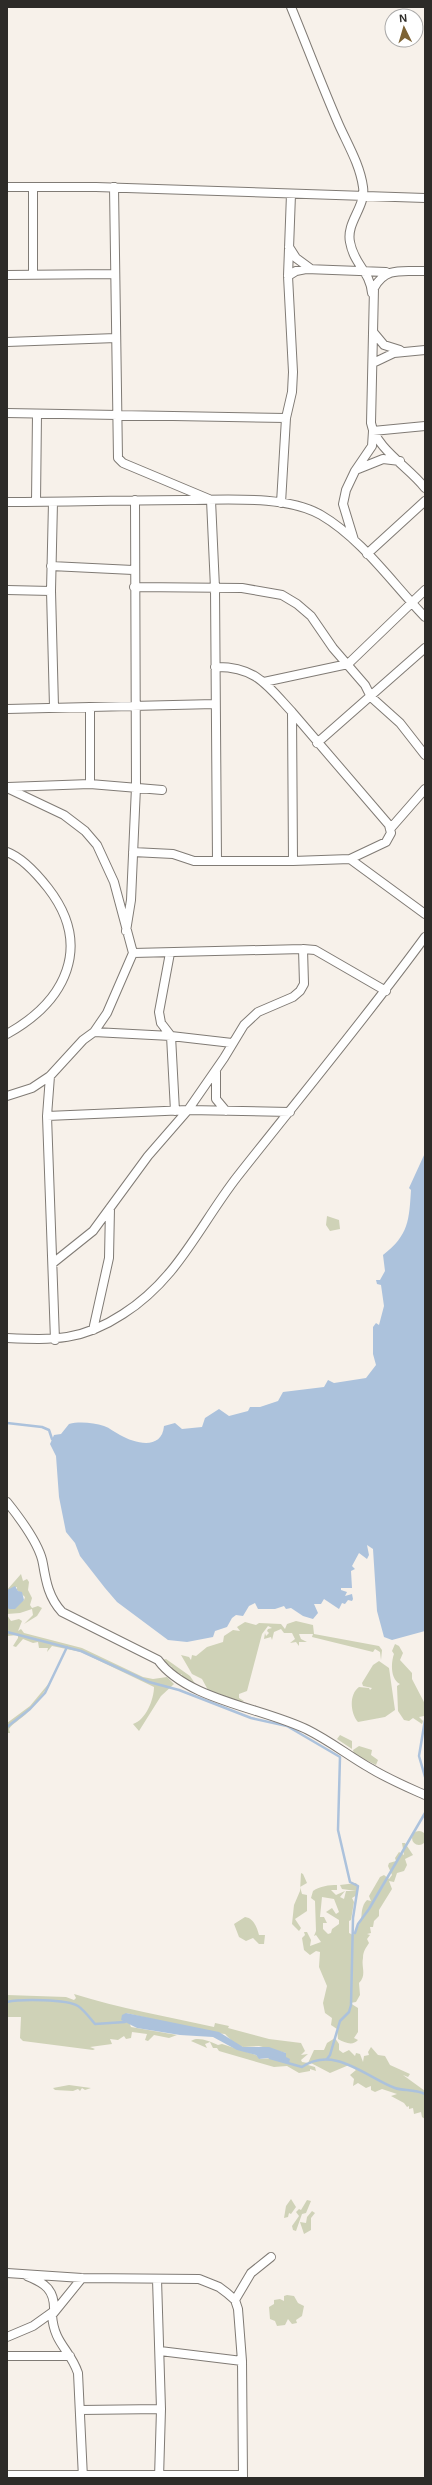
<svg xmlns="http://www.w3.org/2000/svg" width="432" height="2485" font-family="Arial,sans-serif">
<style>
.green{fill:#cfd2b7;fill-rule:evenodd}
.water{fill:#acc2dc}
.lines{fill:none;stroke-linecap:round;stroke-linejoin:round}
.stream{stroke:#acc2dc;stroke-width:2.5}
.minor-casing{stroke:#807b75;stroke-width:10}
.minor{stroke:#fff;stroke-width:8}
</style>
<rect width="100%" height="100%" fill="#f7f1ea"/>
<!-- green -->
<path class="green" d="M327,1216l12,4 1,9 -10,2 -4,-6z
M21,1574l2,7 4,-2 2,3 -1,8 4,8 -2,7 2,3 6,-2 4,2 -5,8 -13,8 9,-9 -1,-6 -12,4 -13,1v-7l3,1 14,-8 1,-3 -8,-7v-3l-10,3z
M7,1615l4,6 8,-2 3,2 -4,10 3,-2 3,4 58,15 61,29 10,2 14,-2 7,7 -13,12 -22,35 -6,-7c13,-4 21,-25 21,-37l-73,-35 -29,-6 -5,6 1,-4h-9l-1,-6 -5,1 -10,-4 -7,8 -3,-1 5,-8v-3l-11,1z
M296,1621l17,4 1,9 65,12 3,4 -1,10 -1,-8 -5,-3 -2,3 -61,-15 1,-3h-14l2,5 6,3h-8v4l-3,-4 -6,1 5,-4 -3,-6h-8l-3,-4 -7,3 -2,8 -1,-3 -7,2 1,-6 1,3 3,-3 -2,-2 1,-2 4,-1 -4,-2 -6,8 -15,57 -8,3v4l5,3 -3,1 -33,-12 -6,-11 -10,-5 -11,-19 8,2 2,3 1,-5 4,1 11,-9 16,-5 1,-6 9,-6 7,1 -3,-4 8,-5 11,3 3,-2 22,1 4,5 2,-5z
M395,1644l4,2 4,7 -3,7 12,13v6l13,25 -1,12 -5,1 4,4 -1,3 -9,-6 -4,3 -5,-1 -6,-9 -1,-25 3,-2c-10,-5 -9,-22 -6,-30l-2,-3z
M166,1659l24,17 6,9 -15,-9 1,-2 -3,1 -9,-7 2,-1 -10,-7z
M379,1661l10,7 6,42 -10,7 -27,5c-8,-9 -9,-28 1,-35l10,1 1,2 2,-2 -9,-2 -1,-3 11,-18z
M50,1682c-6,12 -15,22 -24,32 -5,5 -13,9 -17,15l1,4h-3v-10l23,-17z
M340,1735l12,6v8l-15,-10z
M359,1746l13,4 -1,5 7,5 -2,5 -22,-11 -1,-4z
M412 1838a7 7 0 1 1 14 0a7 7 0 1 1-14 0Z
M402,1843h3l8,12 -8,4 2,6 -3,6 -7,2 -3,9 -5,-1 3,8 -13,21v6l-5,5 -1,6h-3l1,6 -4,1 3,1 -3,4 2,4c-3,5 -6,8 -6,15 -2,9 4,17 -4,25l1,12 -4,7 -6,1 8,5v24l-4,6 4,2c-5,6 -13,3 -20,-1l-1,-10 -6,-4 1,-7 -7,-5 -2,-10 4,-17 -8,-19 1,-15 -4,-1 -6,4 -6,-5 -2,-12 3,-3 -1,-3h3l4,8 -1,6 11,-4 -5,-7 -2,1 2,-5 -1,-30 -4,-3 2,-7c7,-5 16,-6 24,-6v5h-6l5,5 9,-4 -5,6 4,2 2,-8h10l-14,-2 -2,-4 16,-2 2,3 -1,9 -5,3 2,4 -3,18 -2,1v12l4,2c2,-3 7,-11 8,-15 1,-6 0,-14 6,-20l4,1 -2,-5 11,-19 4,-2 5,4 3,-4 -4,-9 1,-3 7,-2 -1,-3 4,-6 5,3zM322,1897l12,2 5,13 -3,2 -4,-6 -6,4 13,8v4l-7,5 -1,4 -3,1 -5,-5v-6h4l-3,-6h-4z
M301,1873l2,1 4,9 -7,4 2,7 5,1v16l-12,8 6,9 -2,3 -7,-7 2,-19 6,-14z
M245,1917c9,1 12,11 14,18h6l-1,9h-5l-6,-6 -7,3 -7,-4 -5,-13z
M74,1994c45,14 94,23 140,33l1,-4 14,3 -1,2 41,11 32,4 4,8 -4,4 7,-1 -7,6 1,2 6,1 6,-13h10l3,-7 8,-5 4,6v6l4,3 6,-3 6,6 1,-3 4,1 3,8 1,-6 5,-1 -1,-3 3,-5 7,8 7,1 5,9 20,9 -2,3 -5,-2 22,16v28l-3,-2 -1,-5 -7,2 -1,-6 -4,1v-3l-2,1 -3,-4 -13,-7 6,-2 -15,-5 -7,3 -4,-2v-4l-5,2 -8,-5 -5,3 1,-7 -4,-4 6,-5 -7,-5 -19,8 -21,-11 -1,3 7,2 1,4 -6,-2v2l-11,2 -12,-7 -13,1 -55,-16 -2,-3h-4l-3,-6 -5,2 2,4 -16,-7c6,-5 19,0 27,4l4,-1 34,11 4,4 26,-2v-4l-27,-7 -16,1 -8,-3 -10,-10 -18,-2 -81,-19 5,14 46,8 -8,3 -15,-3 -6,6 -3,-1 2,-6 -15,-2 -1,6 -5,1 -2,-3 -6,4 -8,-1 2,5 -22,3 5,2 -2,1 -70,-9 -3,-3 1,-21h-14v-22l59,2 8,3 2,-2z
M69,2085l22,3 -6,2 -3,-2 -2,3 -2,-2 -5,2 -18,-1 -2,-2z
M291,2199l5,8 -5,7 -2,-1 -1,4 -4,1 2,-12z
M307,2200l4,1 -5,12 -4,1 -6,17 -3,-1 -1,-4 7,-10 -3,-4 3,-3 2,1z
M312,2211l3,2 -4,5v12l-7,4 -4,-12 6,1 1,-6z
M287,2295l7,1 4,7 6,3 -2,10 -6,4 1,3 -5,1 -4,-5 -3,6 -8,1 -2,-5 -5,-2 -1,-12 5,-3v-4l6,-1 4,2v-5z"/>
<!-- water -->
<path class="water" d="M425,1153v478l-33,9 -8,-3 -7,-26 -4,-62 -6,-4 2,10 -2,4 -8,-6 -7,13 3,3 -4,2 1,17h-11v2l6,2 -2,4 7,-2 1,5 -1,2 -4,-1 -3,4 -3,-1 -3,6 -15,-10 -3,5h-7l4,9 -5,6 -10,-3 -12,-8 -5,1 -2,-3 -9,3h-17l-3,-6 -6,3 -6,10 -7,-1 -4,3 -5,9 -12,4 -2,6 -26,5 -19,-2 -51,-38 -12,-14 -25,-32 -5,-13 -9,-11 -7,-35 -3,-41 -6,-12 4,-9 7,-1 8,-10c11,-3 25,-1 35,2 6,2 10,6 16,9 16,9 42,15 44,-9l11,-3 7,6 20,-2 3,-9 14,-9 10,7 19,-5 2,-4h10l18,-6 5,-9 41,-5 4,-7 6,3 32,-5 10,-13 -3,-11v-27l3,-4 3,2 5,-19 -3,-21 -4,-1 -1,-4h4l5,-9 -2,-16c26,-20 26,-35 28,-65l-2,-2z
M15,1586l3,5 4,1 2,8 -9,9h-6l-2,-2v-17z
M126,2013l93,19 24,15h26l17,6v4l4,2 -1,4 -21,-5 -9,1 -3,-4 -19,-5 -24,-13 -33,-2 -43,-7 -16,-8 1,-5z"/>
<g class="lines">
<!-- stream -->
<path class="stream" d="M7,1423l35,4 7,3 3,9
M7,1632l74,19 68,31 30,8 72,28 36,8 53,31 -2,73 12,52 8,4 -5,32 -2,87 -2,7 -9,9 -10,34 -3,4
M425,1720l-6,36 6,21
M7,1727l23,-18 15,-16 22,-46
M355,1933l3,-9 11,-15 56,-96
M7,2002c13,-3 60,-3 71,4 6,4 12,12 17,18l30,-2
M270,2058l32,9c32,-22 64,10 93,21 8,3 19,1 30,6"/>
<!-- minor casing -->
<g class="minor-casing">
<path id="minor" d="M291,7c16,39 31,79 48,118 9,20 21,40 24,62 3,20 -17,35 -13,55 4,23 20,29 22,51
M7,187h89l329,11
M114,187l4,271 5,5 86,36
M289,247l7,11 15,11
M425,271c-22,1 -39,-5 -51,17l-3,135c5,26 38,44 54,65
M33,274v-87
M7,275l107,-1
M288,276l8,-5 10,-2 80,3
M374,333l10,12 16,5
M7,342l109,-4
M373,363l21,-10 31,-3
M7,413l279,5
M358,469l25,-10 17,2
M211,500l4,88 2,273
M7,502c60,0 119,-2 179,-2 40,0 100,-5 135,15 41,24 71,68 104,102
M36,502l1,-88
M53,502l-2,89 3,116
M281,503l5,-85 6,-26 1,-20 -5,-96 3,-82
M354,540l-11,-36 3,-14 9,-19 17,-25 1,-15 52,-5
M367,554l58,-53
M51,566l82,4
M134,587l108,1 40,7 15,9 14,12 22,32 32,37 6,12 29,26 25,32
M7,590l44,1
M215,667c40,-1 52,18 77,45l1,149
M264,682l84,-18 77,-74
M90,707v77
M7,709l208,-5
M292,712l97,113 2,8 -5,9 -36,17
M317,743l108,-95
M8,787l82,-3 72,6
M7,788l57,27 21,16 12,14 17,37 19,71 -26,60 -13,19 -11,8 -33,36 -18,12 -25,8
M390,829l35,-40
M7,852c16,6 30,22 41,36 45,58 18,113 -41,146
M133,852l40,2 21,7h99l57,-2 75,55
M126,931l5,-31 5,-113 -1,-287
M133,953l170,-4 12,1 71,41
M170,953l-11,59 2,11 10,13 4,75
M94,1032l77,4 61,7
M216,1072v27l10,12
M50,1076l-3,40 8,224
M47,1116l141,-6 102,2
M53,1263l40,-32 55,-75 40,-46 36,-52 20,-33 14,-13 35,-15 7,-6 4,-7 -1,-35
M93,1330l16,-72 1,-50
M7,1338c47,2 75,3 116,-24 55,-35 76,-88 114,-137 63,-80 128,-158 188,-240
M7,1502c12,15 33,42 36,62 3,18 6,34 19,48l96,48c29,40 106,48 150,70 22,11 41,26 62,38 18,11 37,19 55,27
M7,2273l75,5 117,1 20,8 8,6 8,7 3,9 4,52 1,117
M82,2278l-30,37c2,29 18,34 26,58l5,105
M157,2279l4,130 -2,69
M235,2300l16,-27 20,-16
M7,2337l26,-11 21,-15c1,-21 -9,-28 -27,-35
M160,2351l82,10
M7,2356h63
M80,2410l81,-1
M7,2475h236"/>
</g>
<!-- minor -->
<use href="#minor" class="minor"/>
</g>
<!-- border -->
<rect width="432" height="2485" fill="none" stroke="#2d2b28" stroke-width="16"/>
<!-- north arrow -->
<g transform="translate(404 28) rotate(355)"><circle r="19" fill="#ffffff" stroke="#abaaa9"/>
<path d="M0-3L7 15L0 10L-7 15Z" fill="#7d6335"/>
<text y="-6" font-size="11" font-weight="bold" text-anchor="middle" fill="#2d2b28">N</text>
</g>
</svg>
